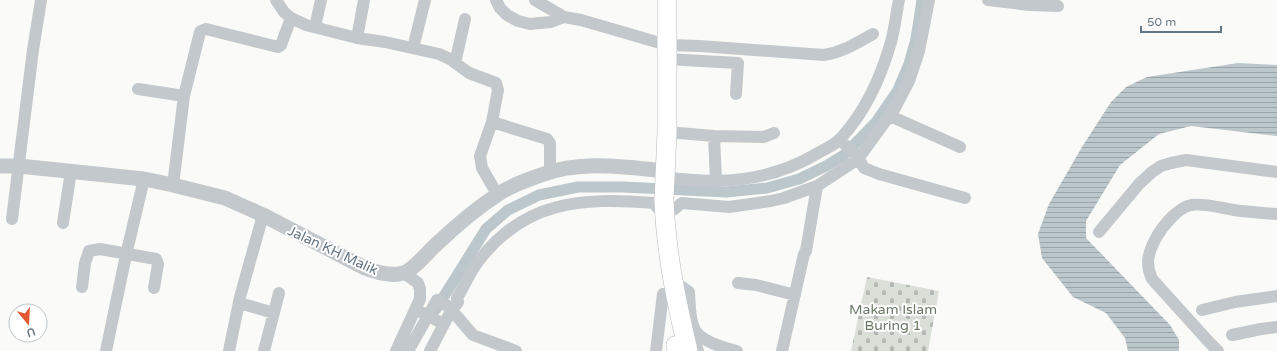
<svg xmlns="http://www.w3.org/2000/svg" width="1277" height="351" font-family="'Varela Round',sans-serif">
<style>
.cemetery{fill:url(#cemetery-stones)}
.water{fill:url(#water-rules)}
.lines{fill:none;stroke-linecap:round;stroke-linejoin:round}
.canal{stroke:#bbc7cb;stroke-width:11}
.secondary-casing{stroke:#b3babf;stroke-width:18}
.primary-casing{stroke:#b5babe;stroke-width:20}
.minor{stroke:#c3c8cc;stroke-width:12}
.tertiary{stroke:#c3c8cc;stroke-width:15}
.secondary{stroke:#fff;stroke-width:17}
.primary{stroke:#fff;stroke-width:19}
.minor-bridge{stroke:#c3c8cc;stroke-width:12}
.labels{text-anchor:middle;stroke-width:4;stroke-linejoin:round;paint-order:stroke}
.street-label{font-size:14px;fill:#657683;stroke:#fff}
.park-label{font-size:14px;fill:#687a64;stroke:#fff}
</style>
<defs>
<pattern id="cemetery-stones" width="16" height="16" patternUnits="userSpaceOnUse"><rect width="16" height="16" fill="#dadfd7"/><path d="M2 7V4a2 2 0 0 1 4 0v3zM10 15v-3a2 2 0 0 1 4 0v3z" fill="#b4b9b4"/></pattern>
<pattern id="water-rules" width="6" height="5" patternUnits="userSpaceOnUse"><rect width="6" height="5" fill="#bbc7cb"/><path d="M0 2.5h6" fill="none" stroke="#9ca6aa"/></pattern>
</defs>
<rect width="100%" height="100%" fill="#fafaf8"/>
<!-- cemetery -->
<path class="cemetery" d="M867,277l72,14 -11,60h-77z"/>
<!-- water -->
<path class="water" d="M1238,63l39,2v71l-86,-10 -32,8 -39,31 -34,56v17l84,87 9,15v11h-51l-3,-13 -19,-25 -33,-16 -31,-39 -4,-24 11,-30 33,-57 29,-45 15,-15 21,-10z"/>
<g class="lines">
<!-- canal -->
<path class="canal" d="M436,309l50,-80 22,-19 31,-15 39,-8h45l103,5 41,-4 32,-9 27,-13 18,-11 32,-33 22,-32 11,-26 7,-25 6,-39"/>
<!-- secondary casing -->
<g class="secondary-casing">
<path id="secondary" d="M675,345l1,6"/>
</g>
<!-- primary casing -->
<g class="primary-casing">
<path id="primary" d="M667,0v132l-3,68c2,52 12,100 24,151"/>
</g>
<!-- minor -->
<path class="minor" d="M276,0l8,12 7,6 15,7 51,13 28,4 54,12 11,5 19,14 27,10 2,7 -6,32 -12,34 2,12 15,26
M496,0l4,8 7,7 11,6 12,3 21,-2 13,-5 17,3 86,25 33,1 124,9c19,-3 33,-12 49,-21
M535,0l29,17
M988,0l42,5 28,1
M315,27l6,-27
M357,38l7,-38
M413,48l12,-48
M666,59l72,4 -2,31
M455,63l10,-44
M138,89l46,7
M890,116l70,31
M492,122l55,17 3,4v29
M667,132l47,4
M840,140l17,16 7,12 15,6 86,24
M665,177c54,8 105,5 153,-24 7,-4 17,-8 23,-15 24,-26 40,-61 50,-96 4,-14 5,-28 8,-42
M716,181l-2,-45 50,1 10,-4
M173,185l11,-89 16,-64 1,-1 5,-2 72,18 3,-2 10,-27
M12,219l21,-169 8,-50
M63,223l8,-52
M1099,232l40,-48 13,-12 9,-6 10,-3 15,-3 91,12
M738,283l18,2 39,10
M82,287l3,-24 4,-12 11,-2 56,10 2,5 -4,24
M682,287l7,5c1,12 0,28 6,38 7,12 30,18 42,21
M239,303l35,10
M1202,310l33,-8 42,-6
M689,332l7,13 2,6
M1232,335l29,-6 16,-2
M106,351l20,-96 18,-76
M229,351l11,-54 23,-82
M264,351l15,-58
M396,351l24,-52v-10l-2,-6 -14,-10
M408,351l29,-51 11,6 25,29 43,16
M430,351l14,-27 9,-17 3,-2 2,-3 -1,-4c7,-11 12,-24 20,-35 46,-62 104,-66 176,-60l6,6 5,2 9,-1 9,-7 47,4 42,-6 13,-3 33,-12 41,-27 37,-51 14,-27 10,-30 10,-51
M656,351l7,-57
M782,351l22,-97 2,-3 11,-65
M1218,351l-9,-9 -57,-63c-7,-15 -4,-26 4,-41 6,-11 21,-30 35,-33 13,-2 30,3 43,5 14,2 29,3 43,4"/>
<!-- tertiary -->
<path class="tertiary" d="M0,166h19l125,13 29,6 52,13 38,17 102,53c11,4 26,9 38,5 10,-2 28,-25 37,-32 17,-16 37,-33 57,-46 12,-9 30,-15 44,-20 40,-15 83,-8 124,-4"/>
<!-- secondary -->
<use href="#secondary" class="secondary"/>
<!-- primary -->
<use href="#primary" class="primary"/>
<!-- minor-bridge -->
<path class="minor-bridge" d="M421,312l17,9"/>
</g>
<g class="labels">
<!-- street labels -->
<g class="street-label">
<text transform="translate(333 250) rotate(25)" y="5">Jalan KH Malik</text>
</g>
<!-- park labels -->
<g class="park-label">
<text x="893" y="314">Makam Islam<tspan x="893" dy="16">Buring 1</tspan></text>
</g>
</g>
<!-- north arrow -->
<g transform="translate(28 323) rotate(162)"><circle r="19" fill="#ffffff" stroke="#c1c8cd"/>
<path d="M0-3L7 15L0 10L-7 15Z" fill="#e4572e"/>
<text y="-6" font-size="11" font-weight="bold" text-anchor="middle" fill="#657683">U</text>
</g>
<!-- scale -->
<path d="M1141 26v6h80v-6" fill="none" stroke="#657683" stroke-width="2"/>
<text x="1147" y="26" font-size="12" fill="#657683" stroke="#ffffff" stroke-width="3" paint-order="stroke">50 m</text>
</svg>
